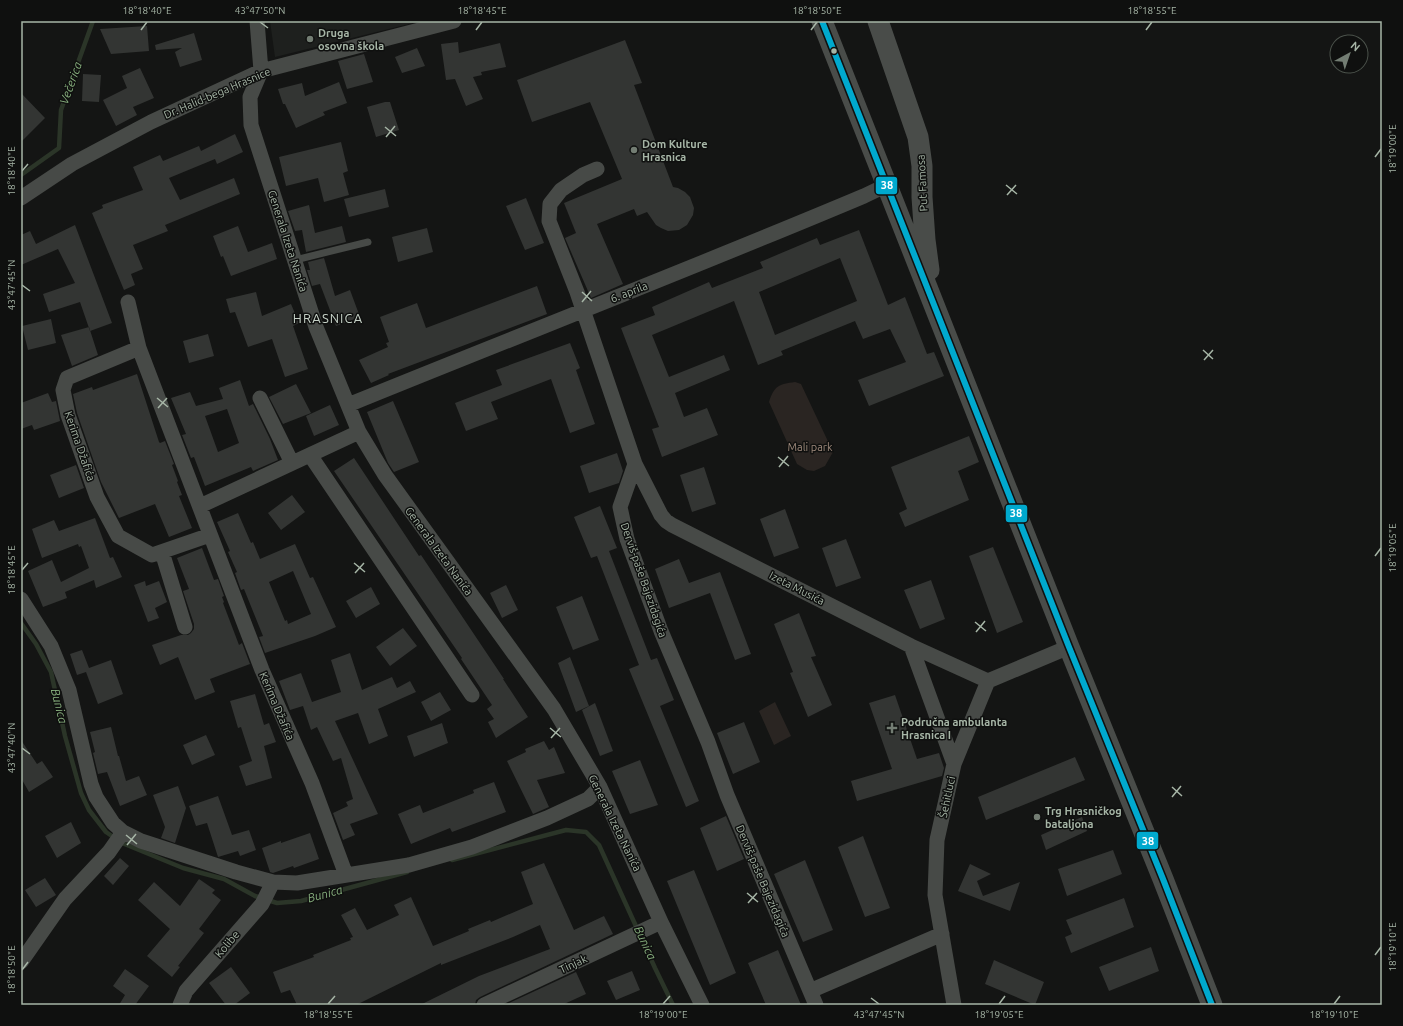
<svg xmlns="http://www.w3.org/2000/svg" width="1403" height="1026" font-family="Ubuntu,sans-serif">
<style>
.built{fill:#1e201e}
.green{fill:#2a2522}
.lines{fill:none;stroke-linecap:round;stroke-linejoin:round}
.stream{stroke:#2b3528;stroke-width:4.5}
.building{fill:#333533;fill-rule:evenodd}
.service{stroke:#474a47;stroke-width:7}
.minor{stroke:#474a47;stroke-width:15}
.secondary{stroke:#494c49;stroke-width:21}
.bus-1-casing{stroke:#0f100f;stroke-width:9}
.bus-1{stroke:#00a9ce;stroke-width:6}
.ticks{fill:none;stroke:#a6b5a6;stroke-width:1.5}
.poi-dot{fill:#737d73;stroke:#0f100f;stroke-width:1.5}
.bus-dot{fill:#a6b5a6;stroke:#0f100f;stroke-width:1.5}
.labels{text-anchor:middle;stroke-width:3;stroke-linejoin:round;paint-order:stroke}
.poi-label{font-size:11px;font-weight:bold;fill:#a6b5a6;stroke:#0f100f;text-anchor:start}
.street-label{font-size:11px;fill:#a6b5a6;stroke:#0f100f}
.park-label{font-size:11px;fill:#a08b7d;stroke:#0f100f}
.water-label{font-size:12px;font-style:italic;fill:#87af7e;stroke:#0f100f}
.quarter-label{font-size:13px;letter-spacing:1px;fill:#c6d1c7;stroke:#0f100f}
.line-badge{stroke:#0f100f;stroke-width:1.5}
.badge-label{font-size:11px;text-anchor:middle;font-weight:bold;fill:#fff}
.neatline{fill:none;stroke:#a6b5a6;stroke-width:1.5}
.ticks-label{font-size:10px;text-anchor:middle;fill:#a6b5a6}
</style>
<rect width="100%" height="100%" fill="#141514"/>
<!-- built -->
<path class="built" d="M270,21h151l-146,36z"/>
<!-- green -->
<path class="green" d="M795,382l6,2 32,68 -8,14 -11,5 -7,-1 -10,-6 -28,-62c5,-16 10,-18 26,-20z
M775,702l16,34 -17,9 -15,-34z"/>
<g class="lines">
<!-- stream -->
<path class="stream" d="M21,175l38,-27 2,-38 32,-89
M21,623l15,21 15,28 14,64 16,57 8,17 17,22 16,11 61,25 41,11 31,17 22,7 24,-2 106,-29
M452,860l114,-30 20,2 13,13 56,123 18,37"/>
</g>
<!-- building -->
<path class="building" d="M147,26l2,25 -38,3 -11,-25z
M194,33l8,27 -22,7 -5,-15 7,-4 -26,2 -1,-5z
M625,40l17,43 -8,2 39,102 5,1 7,4 5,5 4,11 -1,7 -6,10 -8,5 -11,1 -7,-3 -5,-3 -9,-13 -10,4 -3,-7 -37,15 26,60 -32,14 -26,-60 11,-5 -12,-30 58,-24 -32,-77 -58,20 -15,-42z
M458,42l1,11 41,-10 6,24 -25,5 1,3 -9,2 10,22 -17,7 -11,-27 -9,1 -5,-36z
M417,48l8,18 -23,7 -7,-16z
M364,54l9,28 -26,7 -9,-28z
M140,68l14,30 -21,9 4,8 -21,11 -13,-26 24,-12 -5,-12z
M83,74l18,1 -2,27 -17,-1z
M339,82l8,21 -24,9 2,3 -29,13 -11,-24h-2l-5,-15 24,-6 3,13z
M21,93l24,25 -24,24z
M385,102h5l9,28 -23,7 -9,-30z
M235,134l8,18 -26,12 -2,-5 -46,19 11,22 54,-22 6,16 -75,31 3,6 -35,14 10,24 -12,5 4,11 -11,5 -32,-77 11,-5 -1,-3 41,-15 -10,-23 27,-12 3,6 36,-15 2,5z
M341,142l7,29 -5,2 6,22 -25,7 -6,-24 -32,8 -7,-29z
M385,189l4,18 -40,10 -5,-18z
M526,198l18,45 -19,7 -19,-44z
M309,205l6,28 27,-7 4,16 -40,10 -4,-22 -7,1 -7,-20z
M75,225l37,98 -22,8 -10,-29 -31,10 -6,-18 32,-11 -17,-34 -37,16v-30l9,-4 6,13z
M238,226l10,26 24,-9 5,16 -46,17 -8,-20 -2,1 -8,-21z
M427,228l6,24 -35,10 -6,-25z
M859,230l29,75 17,-8 22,57 7,-2 10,24 -75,30 -11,-26 48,-18 -16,-33 -27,10 -8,-18 -74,30 2,4 -25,10 -24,-64 -82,34 17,42 55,-22 6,15 -55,23 9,24 23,-9 11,27 -56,22 -10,-28 7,-2 -38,-99 34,-13 -3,-8 57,-25 3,6 51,-20 -3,-6 57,-24 3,7zM840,258l17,43 -82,34 -16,-43z
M324,258l11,38 15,-6 10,27 -24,9 -16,-42 -8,2 -5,-16h3l-2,-8z
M537,286l10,28 -159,60 1,1 -18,8 -12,-23 29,-13 -2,-4 3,-1 -9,-25 37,-14 9,25z
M256,292l6,24 29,-12 8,19 -6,3 15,43 -23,8 -13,-38 -24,8 -13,-35 -5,1 -4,-14z
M51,319l5,24 -28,7 -6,-24z
M89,327l9,28 -26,11 -11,-31z
M208,334l6,22 -25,7 -6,-22z
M570,343l10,25 -4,2 19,54 -25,9 -19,-54 -60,23 7,17 -32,12 -11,-28 47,-18 -6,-15z
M137,374l22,68 1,1 5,-2 9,23 -2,1 6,16 -1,1 5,13 -3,1 13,32 -23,9 -14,-33 -36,14 -18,-36 -24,-69 -4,-19 19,-7 1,3z
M240,380l9,26 4,-2 17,35 8,21 -25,11 -2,-4 -46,19 -11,-29 -3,1 -9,-23 4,-1 -15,-36 19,-6 6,14 27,-7 -4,-11zM227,409l12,34 -21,9 -13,-36z
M296,384l15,29 -28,11 -14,-27z
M48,393l4,9 4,-1 4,20 -26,9 -2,-5 -11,4v-26z
M393,401l26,61 -25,10 -6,-9 -21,-51z
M330,405l9,20 -25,11 -8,-20z
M969,436l10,26 -21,9 11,29 -64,27 -6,-14 8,-4 -16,-42z
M617,453l6,18 -4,12 -30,10 -9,-27z
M354,458l65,98 2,-1 83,124h-1l25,38 -32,21 -8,-16 6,-3 -7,-10 5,-4 -31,-46 1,-1 -128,-187z
M76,465l8,23 -25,10 -9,-23z
M704,467l12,37 -24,8 -12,-37z
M292,495l13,17 -24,18 -13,-17z
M600,506l17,42 -8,3 42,109 6,-2 17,42 -14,6 39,95 -13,6 -57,-138 10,-4 -42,-109 -6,2 -17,-41z
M785,509l14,39 -25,9 -14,-38z
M238,513l13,30 2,-1 7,17 35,-15 15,34 3,-1 23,50 -21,9 -50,17 -6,-16 4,-1 -19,-47 -3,1 -6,-17 2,-1 -9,-20 2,-1 -13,-29zM293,571l18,43 -23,10 -1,-4 -2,1 -16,-39z
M95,518l15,40 3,-1 9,20 -26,11 -2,-8 -29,12 2,6 -24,9 -15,-36 24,-11 9,22 28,-14 -8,-22 -2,1 -1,-3 -36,14 -10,-29 22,-9 5,11z
M846,539l15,39 -25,9 -14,-39z
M993,547l30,75 -26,11 -28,-77z
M202,548l12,32 4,-1 6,17 -2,1 2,5 -1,1 16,42 3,-2 8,21 -40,15 5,13 -20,8 -17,-43 -18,8 -8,-20 29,-10h7l3,-2 3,-4v-5l-11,-33 6,-2 -12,-31z
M679,559l10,24 31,-11 31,82 -16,6 -25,-67 -41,15 -14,-39z
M931,580l14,39 -25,10 -16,-39z
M145,581l1,5 13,-5 8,21 -12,6 4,10 -11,4 -14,-37z
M506,585l12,25 -16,8 -12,-25z
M371,587l9,17 -24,14 -10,-17z
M582,596l17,44 -26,10 -17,-43z
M799,613l17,43 -5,1 21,48 -24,12 -18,-44 3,-1 -19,-48z
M403,628l14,18 -27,20 -14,-19z
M82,650l7,18 22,-8 12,34 -25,10 -12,-32 -9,3 -7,-21z
M350,653l12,37 30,-13 5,11 13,-7 6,11 -38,17 10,27 -19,8 -11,-31 -23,8 43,93 -28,10 5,11 -12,5 -10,-27 15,-7 -2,-4 7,-3 -12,-41 -8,3 -16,-34 -6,3 -8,-24 -13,4 -11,-29 22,-8 11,29 29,-10 -10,-32z
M570,657l19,49 -13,6 -18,-49z
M440,692l11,18 -20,11 -10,-19z
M255,694l9,31 5,-2 7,19 -12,4 8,32 -26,8 -7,-20 13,-5 -11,-34 -3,1 -8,-27z
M895,695l22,64 22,-6 5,15 -2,8 -85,25 -6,-20 41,-12 -23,-66z
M595,703l18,48 -13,5 -18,-46z
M744,722l16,40 -27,12 -16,-41z
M442,723l6,20 -34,14 -7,-21z
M111,727l7,29h1l7,25 13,-5 8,19 -27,11 -13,-34 -9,2 -5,-21 2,-1 -5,-20z
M206,735l9,20 -23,10 -9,-20z
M21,740l16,24 5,-3 11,16 -24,15 -8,-14z
M544,741l5,9 5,-3 11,26 -28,7 12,27 -16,7 -26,-53 19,-9 -1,-3z
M1075,757l10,23 -99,40 -8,-23z
M640,760l18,45 -28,9 -18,-43z
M494,782l12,30 -54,20 -2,-4 -39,16 -13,-30 22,-9 3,8 51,-20 -1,-3z
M178,786l8,22 -11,35 -14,-5 4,-11 -12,-32z
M218,796l14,39 17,-5 7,20 -16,6 -2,-5 -20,6 -11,-34 -11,3 -7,-20z
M726,816l18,43 -27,12 -17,-43z
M1082,817l5,14 -41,19 -5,-15z
M71,822l10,21 -24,15 -12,-22z
M310,833l9,26 -25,9 -1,-2 -20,7 -3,-1 -8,-24 19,-7v2z
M863,836l27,72 -25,9 -27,-70z
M1113,850l9,24 -55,22 -9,-27z
M120,858l9,8 -16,19 -9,-9z
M805,860l28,70 -30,12 -29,-68z
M544,863l30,67 30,-14 9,18 -133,63 -4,3 -1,5h-55l59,-29 71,-27 -10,-24 -27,12 -72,28v-2l-85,42h-59l-7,-15 -9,3 -8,-21 41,-15 -1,-2 38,-15 -1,-2 3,-1 -12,-22 14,-7 12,22 32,-15 -5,-10 17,-8 22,49 36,-15 -1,-2 22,-9 1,2 42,-18 -12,-32z
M970,864l21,10 -14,7 6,15 37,-14 -10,29 -52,-20z
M694,870l42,103 -26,12 -43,-104z
M45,878l11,17 -20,12 -11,-17z
M199,879l16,11 -3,3 9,7 -22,29 5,4 -26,33 2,1 -8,10 -25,-21 23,-27 -32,-29 16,-18 26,24z
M1124,898l10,29 -63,26 -6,-16 7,-3 -6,-14z
M1151,947l8,24 -50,20 -10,-24z
M778,950l23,55h-35l-18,-42z
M994,960l50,22 -9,23 -50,-21z
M231,967l19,26 -16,12h-8l-17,-22z
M125,969l24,17 -14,19h-16l6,-10 -12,-9z
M632,971l8,19 -24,10 -9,-19z
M576,972l10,22 -24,11h-57z"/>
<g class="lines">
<!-- service -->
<path class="service" d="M295,260l73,-18"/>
<!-- minor -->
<path class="minor" d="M257,21l4,50 -11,26 1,28 65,202 43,105 26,43 169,234 46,78 61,135 41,83
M597,169l-14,6 -22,15 -11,14 -1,17 28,71 58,172 -15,43 7,32 34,92 47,111 19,53 89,210
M21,198l51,-34 79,-42 110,-51 193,-50
M128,302l11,46
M260,398l32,65
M348,405c172,-70 345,-137 516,-209l23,-11
M310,455l162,240
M635,464l26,51 5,6 6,4 239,121 77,35
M200,506l159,-74
M210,535l-58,20 -34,-19 -21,-39 -29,-82 -5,-25 4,-12 72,-30 123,322 50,113 34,92
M162,552l23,75
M21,599l30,47 18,44 22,94 5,13 17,26 10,9 18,9 95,31 37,10 24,1 112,-18 63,-18 75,-29 41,-19 12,-12
M911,646l43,118
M21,962l44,-63 44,-47 14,-20
M810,991l132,-57
M180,1005l6,-14 76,-87 11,-22
M484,1005l177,-83
M954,1005l-19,-110 2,-55 17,-76 34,-83 81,-34"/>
<!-- secondary -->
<path class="secondary" d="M822,21l247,626 94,232 49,126
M878,21l40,116 4,29v31l3,43 4,30"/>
<!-- bus-1 casing -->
<g class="bus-1-casing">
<path id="bus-1" d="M822,21l247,626 94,232 49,126"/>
</g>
<!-- bus-1 -->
<use href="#bus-1" class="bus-1"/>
</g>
<!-- ticks -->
<path class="ticks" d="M260,22l8,6M141,30l6,-8M476,30l6,-8M811,30l6,-8M1146,30l6,-8M385,127l11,9M386,137l9,-11M1375,157l6,-8M22,171l6,-7M1006,185l11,9M1007,195l9,-10M22,285l8,6M582,292l10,9M582,302l9,-11M1203,350l10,9M1204,360l9,-10M157,398l11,9M158,408l9,-10M778,457l11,9M779,467l9,-11M1375,556l6,-8M354,563l11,9M22,570l6,-7M355,573l9,-10M975,622l11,9M976,632l9,-11M550,728l11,9M551,738l9,-10M22,748l8,6M1172,787l10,9M1172,797l9,-11M126,835l11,9M127,845l9,-11M747,893l11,9M748,903l9,-10M1375,955l6,-8M22,970l6,-8M871,998l8,6M328,1004l7,-8M663,1004l7,-8M999,1004l6,-8M1334,1004l6,-8"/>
<!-- markers -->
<g class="poi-dot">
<circle cx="310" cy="39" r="4"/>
<circle cx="634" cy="150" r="4"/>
<path d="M890 722h4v4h4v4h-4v4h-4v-4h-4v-4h4z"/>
<circle cx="1037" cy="817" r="4"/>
</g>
<circle class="bus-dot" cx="834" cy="51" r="3.5"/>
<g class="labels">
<!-- poi labels -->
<g class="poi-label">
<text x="318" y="37">Druga<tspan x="318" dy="13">osovna škola</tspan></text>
<text x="642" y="148">Dom Kulture<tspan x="642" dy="13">Hrasnica</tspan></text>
<text x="901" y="726">Područna ambulanta<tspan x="901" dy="13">Hrasnica I</tspan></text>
<text x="1045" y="815">Trg Hrasničkog<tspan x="1045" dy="13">bataljona</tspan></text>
</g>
<!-- street labels -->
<g class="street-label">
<text transform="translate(217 93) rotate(-23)" y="4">Dr. Halid-bega Hrasnice</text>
<text transform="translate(922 183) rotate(-93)" y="4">Put Famosa</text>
<text transform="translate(288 241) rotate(72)" y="4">Generala Izeta Nanića</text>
<text transform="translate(629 292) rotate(-21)" y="4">6. aprila</text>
<text transform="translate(80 446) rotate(71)" y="4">Kerima Džafića</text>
<text transform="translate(439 551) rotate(54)" y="4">Generala Izeta Nanića</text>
<text transform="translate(644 580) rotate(71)" y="4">Derviš-paše Bajezidagića</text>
<text transform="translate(797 588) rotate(27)" y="4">Izeta Musića</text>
<text transform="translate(277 706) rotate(67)" y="4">Kerima Džafića</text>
<text transform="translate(947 797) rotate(-78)" y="4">Šehitluci</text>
<text transform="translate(615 823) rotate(64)" y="4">Generala Izeta Nanića</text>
<text transform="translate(763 881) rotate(67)" y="4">Derviš-paše Bajezidagića</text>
<text transform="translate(227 944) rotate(-50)" y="4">Kolibe</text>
<text transform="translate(573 964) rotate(-25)" y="4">Tinjak</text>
</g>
<!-- park labels -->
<g class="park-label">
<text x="810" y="451">Mali park</text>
</g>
<!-- water labels -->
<g class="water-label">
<text transform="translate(71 83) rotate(-70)" y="4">Večerica</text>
<text transform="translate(59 706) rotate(76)" y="4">Bunica</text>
<text transform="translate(325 894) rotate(-15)" y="4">Bunica</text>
<text transform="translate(645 943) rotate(65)" y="4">Bunica</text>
</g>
<!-- quarter labels -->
<g class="quarter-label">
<text x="328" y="323">HRASNICA</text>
</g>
</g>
<g class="line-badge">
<rect x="875" y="176" width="23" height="19" rx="4" fill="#00a9ce"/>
<rect x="1005" y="504" width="23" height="19" rx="4" fill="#00a9ce"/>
<rect x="1136" y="831" width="23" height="19" rx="4" fill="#00a9ce"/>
</g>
<g class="badge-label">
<text x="887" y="189">38</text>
<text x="1016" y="517">38</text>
<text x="1148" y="845">38</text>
</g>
<!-- border -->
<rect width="1403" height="1026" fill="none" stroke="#0f100f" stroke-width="44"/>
<!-- north arrow -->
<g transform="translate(1349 54) rotate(40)"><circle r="19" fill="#0f100f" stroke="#4b524b"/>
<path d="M0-3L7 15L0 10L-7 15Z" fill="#737d73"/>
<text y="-6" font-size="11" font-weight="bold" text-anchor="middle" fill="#a6b5a6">N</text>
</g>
<rect x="22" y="22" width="1359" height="982" class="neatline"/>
<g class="ticks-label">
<text x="147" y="14">18°18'40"E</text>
<text x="260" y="14">43°47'50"N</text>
<text x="482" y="14">18°18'45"E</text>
<text x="817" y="14">18°18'50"E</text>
<text x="1152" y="14">18°18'55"E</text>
<text transform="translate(1392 149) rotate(-90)" y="4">18°19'00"E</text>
<text transform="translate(11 171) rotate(-90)" y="4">18°18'40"E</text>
<text transform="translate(11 285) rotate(-90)" y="4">43°47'45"N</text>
<text transform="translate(1392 548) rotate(-90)" y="4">18°19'05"E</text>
<text transform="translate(11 570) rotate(-90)" y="4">18°18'45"E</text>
<text transform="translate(11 748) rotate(-90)" y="4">43°47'40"N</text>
<text transform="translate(1392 947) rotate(-90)" y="4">18°19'10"E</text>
<text transform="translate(11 970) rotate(-90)" y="4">18°18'50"E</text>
<text x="328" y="1018">18°18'55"E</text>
<text x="663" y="1018">18°19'00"E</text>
<text x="879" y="1018">43°47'45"N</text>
<text x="999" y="1018">18°19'05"E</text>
<text x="1334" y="1018">18°19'10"E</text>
</g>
</svg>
